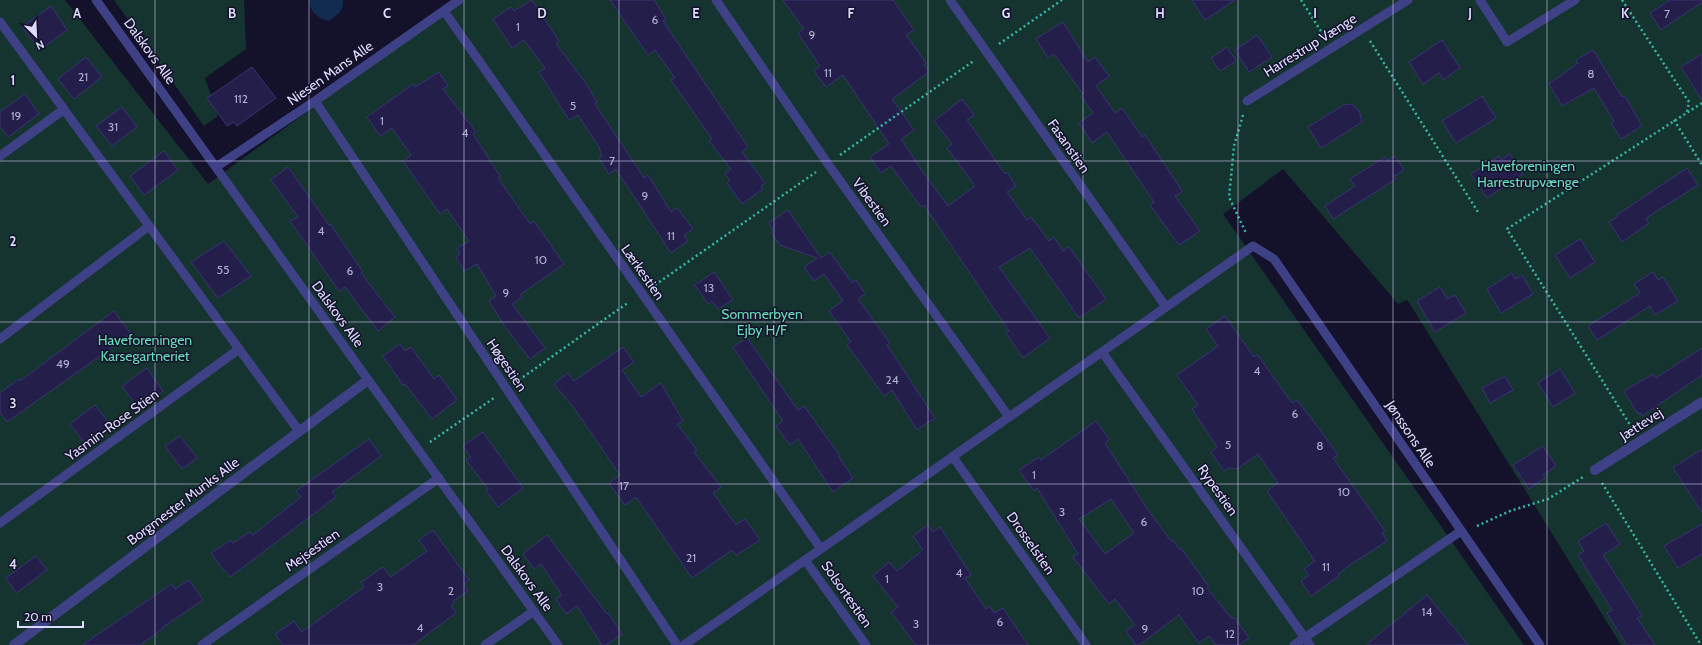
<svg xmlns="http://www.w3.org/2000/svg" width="1702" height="645" font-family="Cabin,sans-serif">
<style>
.green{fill:#153430}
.water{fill:#112c4e}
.building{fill:#241f4a;stroke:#3a3275;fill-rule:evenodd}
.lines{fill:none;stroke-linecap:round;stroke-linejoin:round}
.path{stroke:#36b8a7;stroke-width:2.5;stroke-dasharray:2 3;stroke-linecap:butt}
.lane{stroke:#3f4187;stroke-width:9}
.street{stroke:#3f4187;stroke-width:10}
.grid{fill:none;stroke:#dedcfe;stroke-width:1;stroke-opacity:0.55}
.labels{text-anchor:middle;stroke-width:3;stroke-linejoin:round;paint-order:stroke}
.number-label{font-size:12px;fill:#b0add1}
.street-label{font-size:14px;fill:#dedcfe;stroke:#14122a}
.park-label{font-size:14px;fill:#69dcb8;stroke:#14122a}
.grid-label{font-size:13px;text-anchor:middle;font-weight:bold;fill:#dedcfe;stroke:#14122a;stroke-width:3;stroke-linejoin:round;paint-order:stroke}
</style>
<rect width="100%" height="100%" fill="#14122a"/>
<!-- green -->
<path class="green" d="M0,0h65l143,184 253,-184h1241v645h-81l-211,-341 -3,-4 -9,4 -115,-135 -60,45 301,431h-1524z
M114,0h130l2,49 -41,29 13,38 -14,10z"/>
<!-- water -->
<path class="water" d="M309,0h34c1,11 -6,15 -14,21 -11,-3 -19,-9 -20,-21z"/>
<!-- building -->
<path class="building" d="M532,0l27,41 -3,3 29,38 12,20 -2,2 49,74 4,-3 23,37 6,-4 16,21 -9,6 4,6 -17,12 -55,-84 -7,5 -10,-16 3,-2 -3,-9 -21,-32 -9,5 -30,-48 6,-4 -21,-28 -12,8 -19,-29 18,-12 3,4z
M610,0h44l12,19 -3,2 8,12 77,114 -6,5 23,31 -4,3 2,3 -21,15 -15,-21 3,-3 -5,-6 6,-5 -22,-28 3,-2 -41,-59 4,-2 -20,-28 -7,5z
M783,0h110l21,30 -8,5 20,28 -2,2 5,7 -37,27 22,31 -13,9 23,35 24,32 27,-20 -28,-38 5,-4 -18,-23 28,-22 12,16 -7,5 38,54 2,-2 9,14 -9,6 20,28 4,-3 18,24 5,-4 9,14 6,-4 37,52 -27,19 -49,-70 -31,19 51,71 -27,20 -17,-25 3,-2 -85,-126 -3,2 -30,-41 -10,7 -11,-16 19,-13 -46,-69 -17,12 -12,-16 6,-5 -22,-33 6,-4z
M1192,0h43l-30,20z
M1670,0h32v2l-41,28 -11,-17z
M51,6l16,24 -27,20 -18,-23z
M1063,22l25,40 7,-5 14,19 -13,10 19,27 7,-5 20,29 3,-2 36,54 1,3 -7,4 25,35 -21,14 -29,-40 4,-3 -47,-70 -15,11 -13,-20 14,-10 -12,-17 2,-2 -29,-40 -6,4 -12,-19z
M1257,35l15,22 -23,15 -14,-22z
M1442,40l18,28 -17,12 -4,-7 -16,11 -14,-22z
M1227,47l9,14 -16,10 -9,-13z
M1593,50l29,47 3,-1 17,30 -21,13 -10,-16 3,-2 -20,-33 -32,18 -13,-22 29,-21 -2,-3z
M1702,54v46l-21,-33z
M86,57l16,20 -28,22 -16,-20z
M252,67l24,31 -39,28 -3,-4 -7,4 -20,-28z
M439,72l9,14 -5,3 33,43 -3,2 27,42 -2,2 32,46 4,-3 30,43 -43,30 1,3 -10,7 33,44 -15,11 -26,-34 -15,-24 7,-5 -19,-32 -13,7 -8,-14 4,-3 -3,-6 12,-7 -22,-32 -7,5 -37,-53 8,-6 -19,-27 -12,8 -13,-19 46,-33 2,3z
M25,94l14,20 -31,23 -8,-11v-14z
M1482,96l14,22 -40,25 -14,-22z
M1351,104l8,6 3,12 -41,26 -13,-21 36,-22z
M122,107l15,20 -25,19 -16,-20z
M164,151l14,19 -34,25 -14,-19z
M1510,154l13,20 -36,24 -16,-24 28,-18 2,4z
M1395,156l9,14 -10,6 2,3 -63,40 -8,-13 30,-20 -5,-7 35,-22 2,4z
M288,167l41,58 1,-1 33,48 -2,1 33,43 1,1 -17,14 -33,-44 -6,4 -49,-70 8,-4 -27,-37z
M1687,168l11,17 -52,33 3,5 -27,19 -13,-20 9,-6 -1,-1z
M788,210l33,48 9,-6 22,31 4,-3 9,14 -7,5 32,44 -3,2 48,73 -18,12 -25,-40 -8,6 -37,-51 4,-3 -22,-31 14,-10 -19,-27 -10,7 -10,-14 13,-9 -37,-13 -8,-11 1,-4 -4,-7z
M1580,239l15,23 -25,16 -15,-23z
M224,241l27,35 -33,22 -27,-36z
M714,272l19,28 -15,9 -6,-8 -4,3 -13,-19z
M1653,272l5,8 5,-3 15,24 -23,14 -5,-9 -53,34 -9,-14 52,-33 -6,-9z
M1512,273l3,6 7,-4 11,19 -32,19 -14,-24z
M1440,287l7,12 8,-4 11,18 -31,19 -18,-31z
M114,311l17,23 -124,88 -7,-10v-19l19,-14 1,2z
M1225,316l29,41 3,-3 35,49 5,-3 23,30 18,25 -5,3 52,73 -3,2 5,8 -40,26 -9,7 1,2 -28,20 -10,-15 8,-6 -5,-6 11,-8 -48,-70 11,-8 -20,-29 -21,15 -8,-1 -5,3 -13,-19 6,-5 -25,-38 6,-4 -21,-30 41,-29 -12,-17z
M747,338l51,72 6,-4 36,50 -1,1 14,21 -20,14 -35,-53 -8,6 -14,-19 7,-5 -50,-74z
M400,344l5,7 6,-4 23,32 5,-4 18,25 -25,19 -27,-35 -2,1 -20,-29z
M623,347l11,15 -12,8 19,27 20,-14 22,38 -6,3 20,26 -3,2 27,35 -8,6 23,32 9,-6 15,21 -24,15 -4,-5 -40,28 -56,-81 -11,8 -16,-22 11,-8 -46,-67 -20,-24 14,-11 6,8z
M1702,348v27l-60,41 -1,-3 -3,1 -14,-23 29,-17 3,4z
M147,368l16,23 -24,18 -17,-23z
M1560,369l15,24 -22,14 -15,-24z
M1505,376l8,14 -23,13 -8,-15z
M95,405l17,22 -25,19 -17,-22z
M1096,421l13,18 -4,4 43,67 23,31 2,-1 6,9 2,-1 28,39 -2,1 25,31 2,-2 15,21 -10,7h-23l-7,-9 -10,7 -20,-28 -40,30h-3l-10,-14 9,-6 -20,-26 -6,5 -36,-47 5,-3 -41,-66 -3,3 -15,-21 20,-13 2,3zM1111,499l23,34 -29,21 -26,-35z
M483,432l40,56 -25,19 -12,-17 2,-1 -22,-29 5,-3 -8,-11z
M180,436l17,22 -15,11 -17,-23z
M369,439l12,17 -49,36 4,5 -106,80 -5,-7 -1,1 -13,-18 20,-13 2,3 17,-11 3,3 48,-38 -5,-6z
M1543,446l13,20 -13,9 2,3 -16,11 -16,-24z
M1702,449v63l-29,-44z
M1606,523l14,21 -17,11 39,61 -5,2 18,27h-28l-20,-32 5,-3 -34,-55 6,-4 -6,-10z
M1702,524v30l-24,14 -14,-22z
M928,525l5,7 7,-5 31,48 -6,3 21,31 4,-3 4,7 9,-5 25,37h-112l-25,-33 7,-5 -25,-31 16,-14 8,9 26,-21 -10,-14z
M433,530l36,50 -5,4 4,7 -15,10 2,2 -4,2 5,8 -43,32h-130l-8,-11 19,-13 8,11 62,-45 -3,-5 22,-15 8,10 36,-26 -8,-11z
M547,535l60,79 1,-1 14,21 -16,11h-4l-25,-39 -11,8 -10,-15 6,-4 -21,-31 -7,5 -11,-15z
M36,556l11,14 -31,23 -10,-15z
M189,580l14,20 -40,27 1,1 -24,17h-58l90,-61 3,5z
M1427,595l41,50h-102z"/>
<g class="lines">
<!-- path -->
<path class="path" d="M1301,0l23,36
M1622,0l67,102 -2,10
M1370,41l108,171
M999,44l63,-44
M1243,115l-9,31 -5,51 17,36
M1674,120l28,45
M840,155l135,-95
M655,285l161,-113
M519,380l110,-78
M1632,428l-125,-199 195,-126
M430,442l64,-44
M1602,483l99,162
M1477,526l33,-15 38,-12 35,-22"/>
<!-- lane -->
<path class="lane" d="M96,0l462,645
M716,0l112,164 181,253
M950,0l216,307
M1480,0l27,42 68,-42
M444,11l377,538
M0,22l299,409
M315,101l362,544
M1247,101l161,-101
M0,156l63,-46
M216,167l99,-66 144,-101
M0,339l149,-113
M1102,352l208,293
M953,457l133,188
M0,523l239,-174
M805,560l61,85
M202,645l237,-167
M485,645l49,-34
M684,645l569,-399 21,13 266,386
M1294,645l167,-114"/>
<!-- street -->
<path class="street" d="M1595,470l107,-68
M14,645l354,-265"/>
</g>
<!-- grid -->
<path class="grid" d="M155,0v645M309,0v645M464,0v645M619,0v645M774,0v645M928,0v645M1083,0v645M1238,0v645M1393,0v645M1547,0v645M0,161h1702M0,322h1702M0,484h1702"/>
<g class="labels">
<!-- number labels -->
<g class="number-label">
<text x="1667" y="18">7</text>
<text x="655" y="24">6</text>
<text x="518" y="31">1</text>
<text x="812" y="39">9</text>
<text x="828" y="77">11</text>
<text x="1591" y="78">8</text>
<text x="83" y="81">21</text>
<text x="241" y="103">112</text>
<text x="573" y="110">5</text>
<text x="16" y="120">19</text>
<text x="382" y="125">1</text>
<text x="113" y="131">31</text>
<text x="465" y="137">4</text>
<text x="612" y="165">7</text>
<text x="645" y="200">9</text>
<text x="321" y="235">4</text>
<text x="671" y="240">11</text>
<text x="541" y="264">10</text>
<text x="223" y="274">55</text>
<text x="350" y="275">6</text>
<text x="709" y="292">13</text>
<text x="506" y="297">9</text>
<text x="63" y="368">49</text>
<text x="1257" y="375">4</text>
<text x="892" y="384">24</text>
<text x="1295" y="418">6</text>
<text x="1228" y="449">5</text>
<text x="1320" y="450">8</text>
<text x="1034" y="479">1</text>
<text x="624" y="490">17</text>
<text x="1344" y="496">10</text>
<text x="1062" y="516">3</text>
<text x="1144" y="526">6</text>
<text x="691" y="562">21</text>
<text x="1326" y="571">11</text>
<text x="959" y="577">4</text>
<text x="887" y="583">1</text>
<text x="380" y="591">3</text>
<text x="451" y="595">2</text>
<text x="1198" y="595">10</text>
<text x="1427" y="616">14</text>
<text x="1000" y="626">6</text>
<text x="916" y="628">3</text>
<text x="420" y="632">4</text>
<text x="1145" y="633">9</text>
<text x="1230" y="638">12</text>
</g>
<!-- street labels -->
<g class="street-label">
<text transform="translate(1310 45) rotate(-32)" y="5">Harrestrup Vænge</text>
<text transform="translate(150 51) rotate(54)" y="5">Dalskovs Alle</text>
<text transform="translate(330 73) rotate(-35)" y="5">Niesen Mans Alle</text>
<text transform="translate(1069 146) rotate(55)" y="5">Fasanstien</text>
<text transform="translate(872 202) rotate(54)" y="5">Vibestien</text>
<text transform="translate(643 272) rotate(55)" y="5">Lærkestien</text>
<text transform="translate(338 314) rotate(54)" y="5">Dalskovs Alle</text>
<text transform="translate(507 365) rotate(56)" y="5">Høgestien</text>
<text transform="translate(1641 424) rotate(-33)" y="5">Jættevej</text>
<text transform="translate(112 425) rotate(-36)" y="5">Yasmin-Rose Stien</text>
<text transform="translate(1411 434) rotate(56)" y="5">Jønssons Alle</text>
<text transform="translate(1218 490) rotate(55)" y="5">Rypestien</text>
<text transform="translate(183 501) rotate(-37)" y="5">Borgmester Munks Alle</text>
<text transform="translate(1031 543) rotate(55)" y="5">Drosselstien</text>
<text transform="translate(312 550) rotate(-35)" y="5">Mejsestien</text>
<text transform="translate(527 578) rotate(54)" y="5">Dalskovs Alle</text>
<text transform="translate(847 594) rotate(55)" y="5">Solsortestien</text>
</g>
<!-- park labels -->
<g class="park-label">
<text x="1528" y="171">Haveforeningen<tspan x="1528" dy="16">Harrestrupvænge</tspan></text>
<text x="762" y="319">Sommerbyen<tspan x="762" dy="16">Ejby H/F</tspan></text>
<text x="145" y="345">Haveforeningen<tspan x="145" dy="16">Karsegartneriet</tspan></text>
</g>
</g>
<g class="grid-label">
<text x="77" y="18">A</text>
<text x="232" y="18">B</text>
<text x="387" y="18">C</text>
<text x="542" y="18">D</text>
<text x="696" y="18">E</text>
<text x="851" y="18">F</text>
<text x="1006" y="18">G</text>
<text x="1160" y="18">H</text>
<text x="1315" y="18">I</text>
<text x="1470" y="18">J</text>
<text x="1625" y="18">K</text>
<text x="13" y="85">1</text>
<text x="13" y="246">2</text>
<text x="13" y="408">3</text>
<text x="13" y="569">4</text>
</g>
<!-- north arrow -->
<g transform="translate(36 36) rotate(156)" stroke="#14122a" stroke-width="3" paint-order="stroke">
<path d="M0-3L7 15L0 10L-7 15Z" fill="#dedcfe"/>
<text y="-6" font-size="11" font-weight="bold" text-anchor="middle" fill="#dedcfe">N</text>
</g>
<!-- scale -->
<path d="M18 621v6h65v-6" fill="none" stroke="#dedcfe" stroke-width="2"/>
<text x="24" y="621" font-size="12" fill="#dedcfe" stroke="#14122a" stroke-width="3" paint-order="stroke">20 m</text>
</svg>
